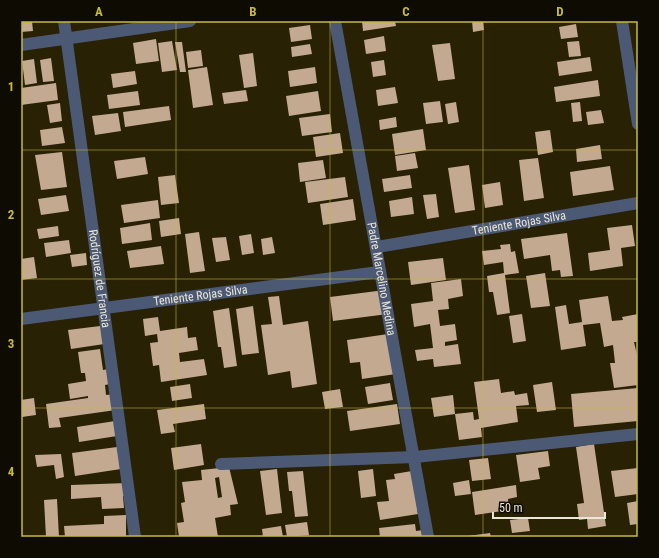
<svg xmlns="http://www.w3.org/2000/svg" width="659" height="558" font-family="'Roboto Condensed',sans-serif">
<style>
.building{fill:#c3a990;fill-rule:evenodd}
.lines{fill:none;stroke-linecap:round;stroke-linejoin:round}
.minor{stroke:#4c5974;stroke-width:12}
.grid{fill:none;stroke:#c8bb3b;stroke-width:1;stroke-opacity:0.55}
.labels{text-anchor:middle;stroke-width:4;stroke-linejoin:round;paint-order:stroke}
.street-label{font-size:12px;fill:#ebe7d6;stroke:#0e0b02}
.neatline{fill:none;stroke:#c8bb3b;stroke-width:1.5}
.grid-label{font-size:13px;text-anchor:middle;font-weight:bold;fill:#c8bb3b}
</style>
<rect width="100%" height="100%" fill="#292104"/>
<!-- building -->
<path class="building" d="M21,21h11l1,10 -12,1z
M362,21h33l1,5 -33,5z
M472,21h11l1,9 -11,2z
M576,24l2,13 -17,2 -2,-12z
M310,25l2,14 -21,3 -2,-14z
M384,36l2,15 -20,3 -2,-14z
M156,39l3,22 -23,3 -3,-21z
M172,41l5,29 -15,2 -4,-29z
M579,41l2,15 -12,1 -2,-15z
M175,42h7l4,30h-6z
M450,43l5,36 -17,2 -6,-36z
M310,44l2,10 -20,3 -1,-10z
M201,50l2,16 -15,2 -2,-16z
M253,53l4,33 -13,2 -5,-33z
M590,57l2,14 -33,5 -2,-14z
M51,58l3,23 -11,1 -3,-22z
M34,59l3,24 -12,2 -3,-24z
M384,60l2,15 -13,2 -2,-15z
M207,67l6,38 -20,3 -5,-38z
M315,67l2,16 -27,4 -2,-16z
M135,71l2,13 -24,4 -2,-14z
M598,80l2,16 -44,6 -2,-15z
M56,83l2,17 -37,5v-17z
M395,87l3,16 -20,3 -2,-16z
M246,90l2,11 -24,3 -2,-11z
M138,91l2,14 -31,4 -2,-14z
M318,91l3,20 -32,5 -3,-20z
M440,101l3,21 -17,2 -3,-21z
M456,102l3,20 -11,2 -3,-20z
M580,102l2,19 -9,1 -2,-19z
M60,103l2,18 -12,2 -3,-18z
M169,106l2,14 -46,7 -2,-15z
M601,110l3,13 -16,2 -2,-13z
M118,113l3,18 -26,4 -3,-19z
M330,114l2,18 -30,4 -3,-18z
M396,117l1,10 -17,3 -1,-10z
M62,127l3,16 -23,3 -2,-16z
M423,129l3,21 -31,5 -3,-21z
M550,130l3,22 -15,3 -3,-23z
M340,133l3,20 -27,4 -3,-20z
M600,145l2,14 -25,3 -1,-13z
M62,152l5,35 -26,3 -6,-35z
M415,153l3,15 -21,3 -2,-15z
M145,157l3,17 -31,5 -3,-18z
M538,158l6,40 -20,3 -5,-41z
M323,160l3,18 -26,4 -2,-19z
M469,165l6,45 -20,3 -7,-45z
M610,166l4,24 -41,6 -3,-24z
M175,175l4,28 -18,2 -3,-28z
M410,175l2,13 -28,4 -2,-13z
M345,177l3,20 -40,6 -3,-21z
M500,182l3,23 -18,3 -3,-23z
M436,194l3,23 -12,2 -4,-24z
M66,195l3,16 -28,4 -3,-16z
M412,197l2,17 -23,3 -2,-16z
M353,199l3,21 -33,5 -3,-21z
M158,200l2,18 -36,5 -3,-18z
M179,218l2,16 -20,3 -2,-16z
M150,223l2,17 -30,4 -2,-16z
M632,225l3,21 -14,2 2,18 -33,5 -2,-18 22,-3 -3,-22z
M58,226l1,10 -20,3 -2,-10z
M199,232l6,39 -15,2 -5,-39z
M567,233l6,43 -12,1 -1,-7 -8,1 -2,-16 -26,4 -3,-20z
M251,234l3,19 -12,2 -3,-19z
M226,237l4,23 -14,2 -4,-24z
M272,237l3,16 -12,2 -2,-16z
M69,240l2,13 -25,4 -2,-14z
M510,244l1,8 4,-1 4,22 -14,2 5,38 -13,2 -4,-23h-4l-2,-16 17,-3 -1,-11 -19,3 -2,-14 19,-2 -1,-4z
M161,246l3,18 -34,4 -3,-17z
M86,253l1,12 -15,2 -2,-12z
M34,257l3,21 -16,2v-21z
M443,258l3,22 -35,5 -3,-23z
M545,273l5,33 -19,2 -5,-32z
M461,279l2,17 -15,3 1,10 -11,1 2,16 15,-2 2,16 -12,2v4l13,-2 3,20 -27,3 -1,-8 -16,2 -2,-11 18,-2 -3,-24 -16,3 -3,-23 22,-3 -2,-18z
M385,290l3,24 -55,7 -3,-24z
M279,296l4,29 25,-4 9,63 -25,4 -2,-17 -22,4 -7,-50 11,-1 -4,-27z
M608,296l4,25 11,-1 -1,-3 16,-3v28h-4l4,17v26l-24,3 -4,-25h5l-2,-18 -9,2 -4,-24 -17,2 3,21 -25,4 -6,-43 11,-2 3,19 13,-2 -3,-22z
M253,306l6,47 -17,2 -6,-46z
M229,308l8,58 -13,2 -3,-21h-3l-5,-36z
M522,314l4,27 -13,2 -4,-27z
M158,317l2,14 27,-4 1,11 8,-1 2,13 -19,3 1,9 24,-3 3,16 -46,7 -2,-17 -6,1 -3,-23 8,-1 -1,-8 -12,2 -2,-17z
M108,325l3,18 -40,6 -3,-19z
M395,333l1,41 -34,5 -2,-17 -10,1 -3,-23z
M100,349l3,21 5,-1 2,15 -5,1 1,10 8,-1 2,16 -57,8 2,9 -12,1 -3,-24 42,-6v-2l-18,3 -2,-15 18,-3 -1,-8h-4l-3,-21z
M499,379l2,14 13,-2 1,4 12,-2 2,12 -13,1 2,16 -37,6 1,9 -23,3 -4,-26 18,-2 1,8 5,-1 -5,-37z
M552,382l4,28 -19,2 -4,-27z
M390,383l3,17 -25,4 -3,-17z
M190,384l2,14 -20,3 -2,-14z
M638,388v33l-64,6 -3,-33z
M340,389l3,18 -18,2 -3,-17z
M453,395l2,19 -21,3 -3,-19z
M34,398l2,17 -14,2 -1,-17z
M204,404l2,15 -33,5 2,8 -14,2 -4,-24z
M397,404l3,20 -50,7 -3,-20z
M115,421l2,15 -38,6 -2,-15z
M201,444l3,21 -30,5 -3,-22z
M594,444l12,82 -18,3 -1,-10 -8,1 -2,-16 7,-1 -8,-56z
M117,447l4,22 -46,7 -3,-23z
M548,451l2,15 -12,2 2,11 -20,3 -4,-27z
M61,454l3,23 -8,2 -2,-14 -17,2 -2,-12z
M488,458l3,21 -19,2 -3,-21z
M229,467l9,37 -8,1 1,10 -16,3 3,19h-39l-2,-14 7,-1 -3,-19 4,-1 -3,-20 20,-2 -1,-10zM219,477l3,20 -4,1 -3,-20z
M638,468v26l-23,3 -4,-26z
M277,469l5,44 -16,2 -6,-44z
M373,469l3,27 -15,2 -3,-27z
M303,471l5,45 -13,1 -3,-26h-3l-2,-19z
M412,471l6,43 -38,6 -3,-18 12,-1 -3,-21 9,-1 -1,-5z
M469,480l2,14 -16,2 -2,-13z
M127,483l1,13h-5l1,12 -22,1 -1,-12 -30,2v-14z
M516,485l1,12 -9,2 1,11 -34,5 -3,-23z
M57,499l2,38h-13l-2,-37z
M638,501v23l-8,1 -3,-22z
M126,515v22h-61l-1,-11 40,-2v-8z
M528,518l2,13 -18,2 -2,-13z
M307,522l2,13 -22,2 -2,-12z
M415,524l1,7 7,-1 1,7h-44l-1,-9z
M281,526l2,11h-20l-1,-8z
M490,533l1,4h-23v-1z"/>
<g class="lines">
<!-- minor -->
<g class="minor">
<path id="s1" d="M64,21l71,516"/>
<path id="s2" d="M335,21l93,516"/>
<path d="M622,21l16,103"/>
<path d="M21,45l169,-24"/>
<path id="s3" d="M377,247l261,-44"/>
<path id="s4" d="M21,319l358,-47"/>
<path d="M221,464l194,-7 223,-23"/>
</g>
</g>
<!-- grid -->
<path class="grid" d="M176,21v516M330,21v516M483,21v516M21,150h617M21,279h617M21,408h617"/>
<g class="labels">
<!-- street labels -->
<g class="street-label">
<text dy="4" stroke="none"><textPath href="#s3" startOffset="144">Teniente Rojas Silva</textPath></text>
<text dy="4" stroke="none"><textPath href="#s1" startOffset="260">Rodríguez de Francia</textPath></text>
<text dy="4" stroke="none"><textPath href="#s2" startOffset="262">Padre Marcelino Medina</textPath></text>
<text dy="4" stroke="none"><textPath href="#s4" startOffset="181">Teniente Rojas Silva</textPath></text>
</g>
</g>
<!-- border -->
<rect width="659" height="558" fill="none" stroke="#0e0b02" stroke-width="44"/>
<!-- scale -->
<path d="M493 512v6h112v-6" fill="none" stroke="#ebe7d6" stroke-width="2"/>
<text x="499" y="512" font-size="12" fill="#ebe7d6" stroke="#0e0b02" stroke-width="3" paint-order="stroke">50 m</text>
<rect x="22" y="22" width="615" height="514" class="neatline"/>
<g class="grid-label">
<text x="99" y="16">A</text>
<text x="253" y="16">B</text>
<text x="406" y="16">C</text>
<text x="560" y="16">D</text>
<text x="11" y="91">1</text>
<text x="11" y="219">2</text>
<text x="11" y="348">3</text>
<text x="11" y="476">4</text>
</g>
</svg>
